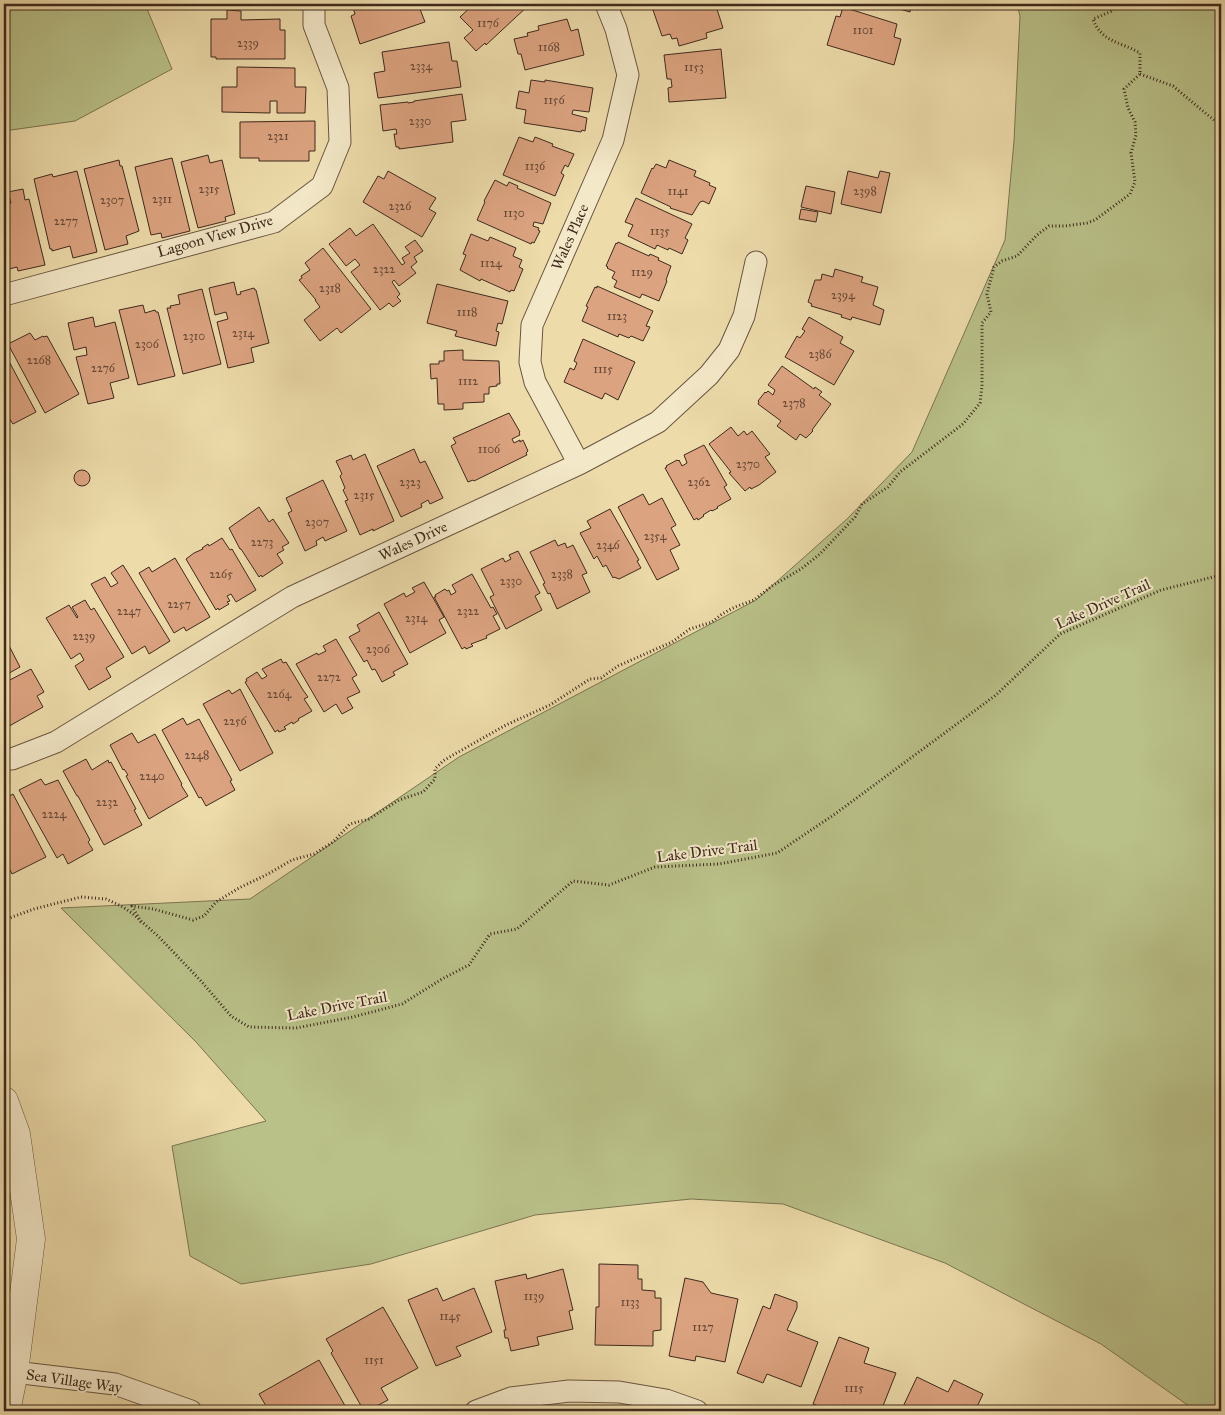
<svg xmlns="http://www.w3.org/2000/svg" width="1225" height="1415" font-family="'IM FELL Great Primer',serif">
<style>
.green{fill:#b9c088;stroke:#7c7452}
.building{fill:#dca380;stroke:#3f291d}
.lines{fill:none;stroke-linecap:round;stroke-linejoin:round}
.minor-casing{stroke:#6a5640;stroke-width:23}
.tertiary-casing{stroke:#6a5640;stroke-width:29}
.path{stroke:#3f291d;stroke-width:3;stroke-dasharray:1 2.5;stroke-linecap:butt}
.minor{stroke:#f3e8c8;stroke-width:21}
.tertiary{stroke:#f3e8c8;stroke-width:28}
.labels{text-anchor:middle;stroke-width:4;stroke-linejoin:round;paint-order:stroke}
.number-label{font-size:12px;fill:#664836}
.street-label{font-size:15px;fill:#3f291d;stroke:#f3e8c8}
</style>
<rect width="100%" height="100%" fill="#eddbaa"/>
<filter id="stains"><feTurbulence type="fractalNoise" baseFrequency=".004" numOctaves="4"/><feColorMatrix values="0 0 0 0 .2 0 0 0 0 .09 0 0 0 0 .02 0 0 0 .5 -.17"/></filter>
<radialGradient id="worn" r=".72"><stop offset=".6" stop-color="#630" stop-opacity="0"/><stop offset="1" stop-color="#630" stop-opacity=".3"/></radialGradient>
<!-- green -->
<path class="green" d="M4,4h141l27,65 -97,52 -71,10z
M1017,4h204v1407h-25l-95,-67 -156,-81 -162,-59 -92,-5 -156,16 -164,49 -130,20 -51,-28 -18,-110 94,-25 -70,-79 -135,-134 189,-9 209,-142 297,-157 91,-81 65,-67 93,-212 9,-99 6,-125z"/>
<!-- building -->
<path class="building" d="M237,4h14l-2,5z
M352,4h66l7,18 -65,22 -9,-28 4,-2z
M474,4h56l-44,41 -1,-2 -9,8 -12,-13 9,-8 -13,-13z
M673,4h39l1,3 3,-1 7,22 -17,5 1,5 -28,8 -2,-8 -5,1 -2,-5 -8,2 -9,-26z
M882,4h38l-2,6 -7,-2 -1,4z
M843,7l54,17 -3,13 7,2 -7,26 -67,-20 9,-29 4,1z
M227,10l14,1v9l39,-1v11h5v29h-69v-2h-5v-38h16z
M567,19l4,12 7,-2 6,26 -59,15 -4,-16h-3l-4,-15 14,-3 -1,-3 12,-3 -1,-4z
M449,42l3,19h5l4,26 -83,11 -4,-25 11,-2 -3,-19z
M721,49l5,49 -57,4 -1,-14 4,-1 -1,-8h-4l-3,-24z
M237,67l58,1v19h11l-1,26h-28v-12h-7v12l-48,-1v-25h15z
M531,80l14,2v-2l48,8 -4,24 -16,-2 -1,4 15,4 -2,13 -3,-1 -1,2 -57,-9 2,-13 -10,-2 3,-17 10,2z
M462,94l4,26 -15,2 2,20 -54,7v-2h-3l-2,-13h3l-1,-5 -13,2 -3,-26 28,-3v1l6,-1v-1z
M315,121v30h-6v10h-50v-3h-19v-36z
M519,137l14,5 2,-5 18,7 -1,2 22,8 -6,13 -3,-2 -4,8 3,2 -9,21 -52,-21z
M208,155l2,8 12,-3 13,54 -10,3 1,4 -28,7 -17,-66z
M172,158l18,73 -28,7 -1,-5 -10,2 -16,-68z
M119,160l1,6h2l17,65 -13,5 2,8 -23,6 -21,-81z
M669,160l27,11 -2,5 16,7 -1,2 7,3 -7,16 -6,-3 -3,1 -8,13 -22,-7 1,-1 -30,-14 11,-25 1,1 3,-5 10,4z
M77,171l20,81 -24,6 -3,-12 -18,5v-2h-2l-16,-70 18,-5 1,3z
M388,171l48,27 -7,11 7,4 -14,24 -59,-35 15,-26 6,3z
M848,171l30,7 2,-7 10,2 -9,40 -40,-9z
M495,180l12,6 2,-4 9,4 -1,2 34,15 -8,21 -9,-2 -1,4 6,2 -1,2 2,1 -6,12 -2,-1 -1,2 -54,-24 8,-18 -1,-1z
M806,186l29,6 -4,22 -30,-7z
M23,189l2,11 4,-1 16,66 -27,6 -1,-4 -12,3 -1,-7v-60v2l7,-2 -3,-11z
M636,198l56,26 -7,14 3,2 -6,14 -13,-6 -1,2 -11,-5 -2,4 -27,-13 5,-11 -8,-3z
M801,209l17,3 -2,10 -17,-3z
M373,224l29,41 3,-2 -3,-5 8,-5 -5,-6 10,-7 8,11 -9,6 3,5 -6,5 5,6 -17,13 -5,-6 -2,2 8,12 -3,3 4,4 -8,6 -4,-4 -9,7 -29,-38 9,-7 -5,-6 -9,7 -17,-22 21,-16 6,8z
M471,234l17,7 2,-4 26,11 -3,8 9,4 -3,7 4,2 -9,22 -3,-1 -1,2 -29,-13 -1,2 -20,-11 6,-15 -3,-1z
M618,242l31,14 1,-2 9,4 -1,2 13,6 -5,14 1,1 -8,20 -17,-7 -2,4 -26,-11 3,-6 -5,-3 3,-6 -8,-4 1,-1 -2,-1 10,-23 1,1z
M323,248l48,61 -30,24 -4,-5 -17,13 -16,-21 16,-13 -5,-7h1l-17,-20 3,-2 -1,-2 9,-6 -5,-7z
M835,269l28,8 -2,5 17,5 -5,18 11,5 -4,15 -28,-8 -1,3 -10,-3 1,-2 -31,-9 1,-2 -4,-2 7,-22h6l1,-6 11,3z
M234,282l3,13 4,-1 -1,-2 14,-4 1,2h1l13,53 -18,5 3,14 -26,6 -11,-46 11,-3 -2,-7 -11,3 -6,-27z
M437,284l71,17 -6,23 -4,-1 -2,8 3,1 -3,14 -41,-10 2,-5 -30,-8z
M597,286l56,25 -7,15 4,1 -7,14 -12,-5 -2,2 -10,-4 -1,3 -36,-16 6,-14 -2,-1 9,-19 2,1z
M202,289l19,75 -38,10 -16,-66h4l-1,-2 10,-2 -2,-9z
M143,305l2,8 10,-3 1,2h2l17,64 -37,9 -19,-75z
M93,317l2,10 20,-5 14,56 -19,5 4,15 -26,6 -12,-47 11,-2 -1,-8 -12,3 -6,-27z
M809,317l34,20 -3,6 14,8 -20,34 -49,-28 12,-21 3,2 5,-7 -3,-2z
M30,333l5,7 8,-4 1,1 3,-1 32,58 -34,19 -37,-69z
M583,339l52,23 -17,38 -13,-7 -3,6 -38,-17 6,-14 4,2 3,-7 -3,-2z
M463,350v10l36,1 1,23h-3v2l-8,1v7h-5v8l-21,1v6l-19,1v-6h-6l-1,-26 -6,1 -1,-15h9v-3h5v-10z
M4,352l32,60 -23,12 -4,-6 -5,3z
M782,366l32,23 1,-2 7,5 -3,3 12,9 -19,26 1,1 -7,7 -6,-4 -4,6 -19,-14 4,-5 -23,-17 1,-2 -1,-1 7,-9 1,1 2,-2 5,4 2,-5 -7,-5z
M509,413l11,19 -1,1 1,2 -8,4 2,4 6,-3v2l3,-2 5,11 -2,2 1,2 -53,26 -1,-1 -5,2 -17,-36 5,-3 -3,-5z
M731,427l7,9 6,-5 3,4 5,-4 18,23 -5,3 11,15 -17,13 -8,4 -1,-2 -5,4 -16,-18 2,-1 -22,-28z
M704,445l23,40 -3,2 7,12 -14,8 1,1 -6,3 -1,-1 -8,5 1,1 -6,4 -1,-2 -3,2 -29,-52 2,-1 -1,-1 11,-6 1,1 1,-1 3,6 5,-3 -3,-8z
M414,449l6,14 5,-2 18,37 -13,6 -2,-4 -7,4 1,3 -21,10 -24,-51z
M365,454l29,67 -21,10v-2l-13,6 -15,-34 3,-1 -5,-10 2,-2 -5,-12 2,-2 -6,-13 15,-6 2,5z
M74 478a8 8 0 1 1 16 0a8 8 0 1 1-16 0Z
M323,480l24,51 -22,10 -2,-4 -7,4 1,4 -12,6 -17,-38 4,-2 -6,-13z
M643,494l6,11 13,-7 14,27 -5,3 9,17 -10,5 9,19 -22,11 -39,-73z
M259,507l10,15 4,-3 16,24 -7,4 2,3 -7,4 6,9 -21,14 -1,-2 -2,2 -18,-28h-1l-11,-21z
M610,509l29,51 -2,1 4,7 -22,11 -5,-2 -1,1 -7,-13 -3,2 -6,-11 -3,3 -14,-26 11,-5 -4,-7z
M222,538l8,12 2,-1 24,41 -20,12 -5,-8 -4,2 3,5 -3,1 2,2 -10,6 -1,-2 -2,2 -30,-51 8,-6 9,-4 -1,-1 6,-4 1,2z
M555,540l3,6 7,-3 2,5 6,-3 14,28 -5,2 8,17 -33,17 -7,-16 -2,1 -5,-10 2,-1 -15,-31z
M518,551l22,42 -5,3 7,14 -36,19 -16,-32 4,-2 -13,-26 22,-11 2,4 6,-3 -2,-4z
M175,558l35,59 -24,14 -2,-4 -10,6 -35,-60 10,-6 3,5z
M123,565l47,76 -21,13 -4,-8 -13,8 -41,-70 14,-7 6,10 7,-4 -7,-10z
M472,574l19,34 2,-1 4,7 -4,2 7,13 -14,7 1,2 -16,6 2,2 -7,3 -1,-2 -3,2 -28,-52h2l-1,-2 10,-6 2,2 2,-1 2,5 5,-3 -4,-7z
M424,582l20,35 -5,3 7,13 -36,20 -26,-49 20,-11 2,4 9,-5 -3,-4z
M85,600l6,10 3,-2 30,49 -18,11 5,9 -22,13 -14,-24 9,-6 -4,-7 -9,6 -25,-41 23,-13 8,13 1,-1 -6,-10z
M379,612l29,52 -15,8 2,3 -13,7 -7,-13 -3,1 -5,-10 -3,2 -15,-25 11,-6 -3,-6z
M4,636l16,31 -16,9z
M336,639l21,36 -5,3 8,14 -13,6 6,10 -11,6 -6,-10 -12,8 -28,-48 21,-11 1,2 8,-4 -3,-5z
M281,659l2,4 3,-1 17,28 5,7 -4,2 8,12 -14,8 1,1 -6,4 -1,-2 -8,5 2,2 -7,3 -1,-2 -3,2 -30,-50 2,-1 -1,-2 11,-7 5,7 5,-3 -5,-7z
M31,669l13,23 -7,4 6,11 -39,22v-46z
M240,689l33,64 -33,18 -37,-67 26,-14 3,4z
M183,718l4,7 12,-6 33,61 -2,1 5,9 -29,16 -5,-9 -2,1 -37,-68z
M132,733l6,10 17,-9 27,50 -1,1 7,11 -39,23 -23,-43 2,-1 -4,-6 -1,1 -13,-25z
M86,759l6,11 16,-10 1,3 2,-1 25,47 -2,1 8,15 -38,20 -26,-49h-1l-14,-25z
M41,779l4,6 13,-5 32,60 -2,2 5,8 -25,14 -5,-10 -6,4 -38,-68z
M13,794l33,63 -34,17 -8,-16v-59z
M599,1264l39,1v14h4v11l13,1v7h6v32l-8,1v15l-58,-1 1,-38h3z
M563,1269l10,41 -4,1 4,18 -36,8 2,8 -28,6 -3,-13h-3l-1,-8h2l-11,-49 31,-7 1,5z
M685,1278l18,4 8,11 27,6 -13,63 -29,-6 -1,5 -26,-5z
M437,1288l6,13 31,-13 18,44 -36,15 5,9 -25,10 -28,-66z
M775,1294l22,8v6l-10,22 31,12 -17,45 -34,-13 -4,9 -26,-10 26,-67 7,3z
M383,1307l35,61 -37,20 7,12 -21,11h-3l-33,-58 2,-2 -7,-12z
M839,1337l30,11 -5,15 32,10 -15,38h-22l-16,-6 -2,6h-8l-20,-7z
M319,1360l29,51h-79l-10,-17z
M917,1377l31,15 6,-12 29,14 -8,17h-74z"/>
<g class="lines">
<!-- minor casing -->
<g class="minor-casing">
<path id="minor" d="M4,295l270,-73 48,-36 18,-44 -2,-54 -24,-63v-21
M579,464l-44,-82 -5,-20 2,-37 81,-185 15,-65 -12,-46 -10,-25
M4,759h8l44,-17 236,-145 287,-133 79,-42 51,-47 20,-25 15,-34 12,-54
M14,1372l101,12 76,27
M476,1411l35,-13 58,-7 50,1 47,8 31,11"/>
</g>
<!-- tertiary casing -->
<g class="tertiary-casing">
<path id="tertiary" d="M4,1101l12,33 15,105 -17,133 -8,39"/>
</g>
<!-- path -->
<path class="path" d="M1140,74l33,12 48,40
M4,920l30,-11 47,-12 25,2 15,7 11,7 27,24 42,44 30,35 18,11 47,1 57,-11 49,-13 40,-25 27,-14 21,-31 27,-5 56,-48 36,4 46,-18 64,-3 58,-11 58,-39 161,-119 64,-61 101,-44 60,-15
M141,922l-9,-16 21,3 40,11 11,-4 12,-14 23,-14 29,-14 24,-14 22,-6 19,-12 17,-18 19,-5 30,-19 24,-8 12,-13v-10l8,-8 10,-6 53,-30 44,-20 40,-26 11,-1 17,-12 54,-24 18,-13 22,-7 10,-8 13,-7 19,-7 18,-14 29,-17 19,-15 35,-37 7,-13 26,-17 12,-15 63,-48 17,-21 2,-17v-63l9,-11 -4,-18 7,-27 8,-6 15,-5 20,-21 12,-9h16l22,-3 8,-3 35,-26 5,-12 -4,-29 5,-18 -1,-13 -7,-14 -4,-19 16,-15v-21c-19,-11 -39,-11 -47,-34l19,-8 7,-7"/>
<!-- minor -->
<use href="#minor" class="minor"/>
<!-- tertiary -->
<use href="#tertiary" class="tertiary"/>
</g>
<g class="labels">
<!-- number labels -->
<g class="number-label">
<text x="488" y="27">1176</text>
<text x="863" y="34">1101</text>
<text x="248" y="47">2339</text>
<text x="549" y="51">1168</text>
<text x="421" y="70">2334</text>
<text x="694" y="71">1153</text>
<text x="554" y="104">1156</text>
<text x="420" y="125">2330</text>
<text x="278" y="140">2321</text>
<text x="535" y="170">1136</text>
<text x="209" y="193">2315</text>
<text x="678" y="195">1141</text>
<text x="865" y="195">2398</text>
<text x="162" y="203">2311</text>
<text x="112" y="204">2307</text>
<text x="400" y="210">2326</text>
<text x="514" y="217">1130</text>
<text x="66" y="225">2277</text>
<text x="660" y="235">1135</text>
<text x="491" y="267">1124</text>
<text x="384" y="273">2322</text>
<text x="642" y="276">1129</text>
<text x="330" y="292">2318</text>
<text x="843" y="299">2394</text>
<text x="467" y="316">1118</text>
<text x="617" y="320">1123</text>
<text x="243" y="337">2314</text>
<text x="194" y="340">2310</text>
<text x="147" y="348">2306</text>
<text x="820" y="358">2386</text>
<text x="39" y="364">2268</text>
<text x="103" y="372">2276</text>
<text x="603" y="373">1115</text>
<text x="468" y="385">1112</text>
<text x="794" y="407">2378</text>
<text x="489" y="453">1106</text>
<text x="748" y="468">2370</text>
<text x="410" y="486">2323</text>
<text x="699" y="486">2362</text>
<text x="364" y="499">2315</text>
<text x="317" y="526">2307</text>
<text x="655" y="540">2354</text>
<text x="262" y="546">2273</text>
<text x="608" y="549">2346</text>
<text x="221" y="578">2265</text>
<text x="562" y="578">2338</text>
<text x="511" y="585">2330</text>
<text x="179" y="608">2257</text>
<text x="129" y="615">2247</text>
<text x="468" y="615">2322</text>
<text x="416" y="622">2314</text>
<text x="84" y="640">2239</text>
<text x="378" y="653">2306</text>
<text x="329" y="681">2272</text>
<text x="279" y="698">2264</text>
<text x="235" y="725">2256</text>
<text x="197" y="759">2248</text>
<text x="152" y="780">2240</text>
<text x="107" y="806">2232</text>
<text x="54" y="818">2224</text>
<text x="534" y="1300">1139</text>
<text x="630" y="1306">1133</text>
<text x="450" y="1320">1145</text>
<text x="703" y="1331">1127</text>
<text x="374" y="1364">1151</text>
<text x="854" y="1392">1115</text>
</g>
<!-- street labels -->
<g class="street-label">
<text transform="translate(215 236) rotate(-16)" y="5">Lagoon View Drive</text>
<text transform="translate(570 237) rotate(-66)" y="5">Wales Place</text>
<text transform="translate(413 541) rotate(-25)" y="5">Wales Drive</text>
<text transform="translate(1103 604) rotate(-24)" y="5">Lake Drive Trail</text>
<text transform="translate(707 851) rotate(-7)" y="5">Lake Drive Trail</text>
<text transform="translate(337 1006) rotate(-11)" y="5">Lake Drive Trail</text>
<text transform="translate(74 1381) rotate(8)" y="5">Sea Village Way</text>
</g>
</g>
<!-- margin -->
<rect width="1225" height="1415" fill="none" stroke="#eddbaa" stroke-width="20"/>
<rect x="5" y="5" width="1215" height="1405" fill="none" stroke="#3f291d" stroke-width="2.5"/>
<rect x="10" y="10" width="1205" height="1395" fill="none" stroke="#3f291d"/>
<rect width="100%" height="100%" filter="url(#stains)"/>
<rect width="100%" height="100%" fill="url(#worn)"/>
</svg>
